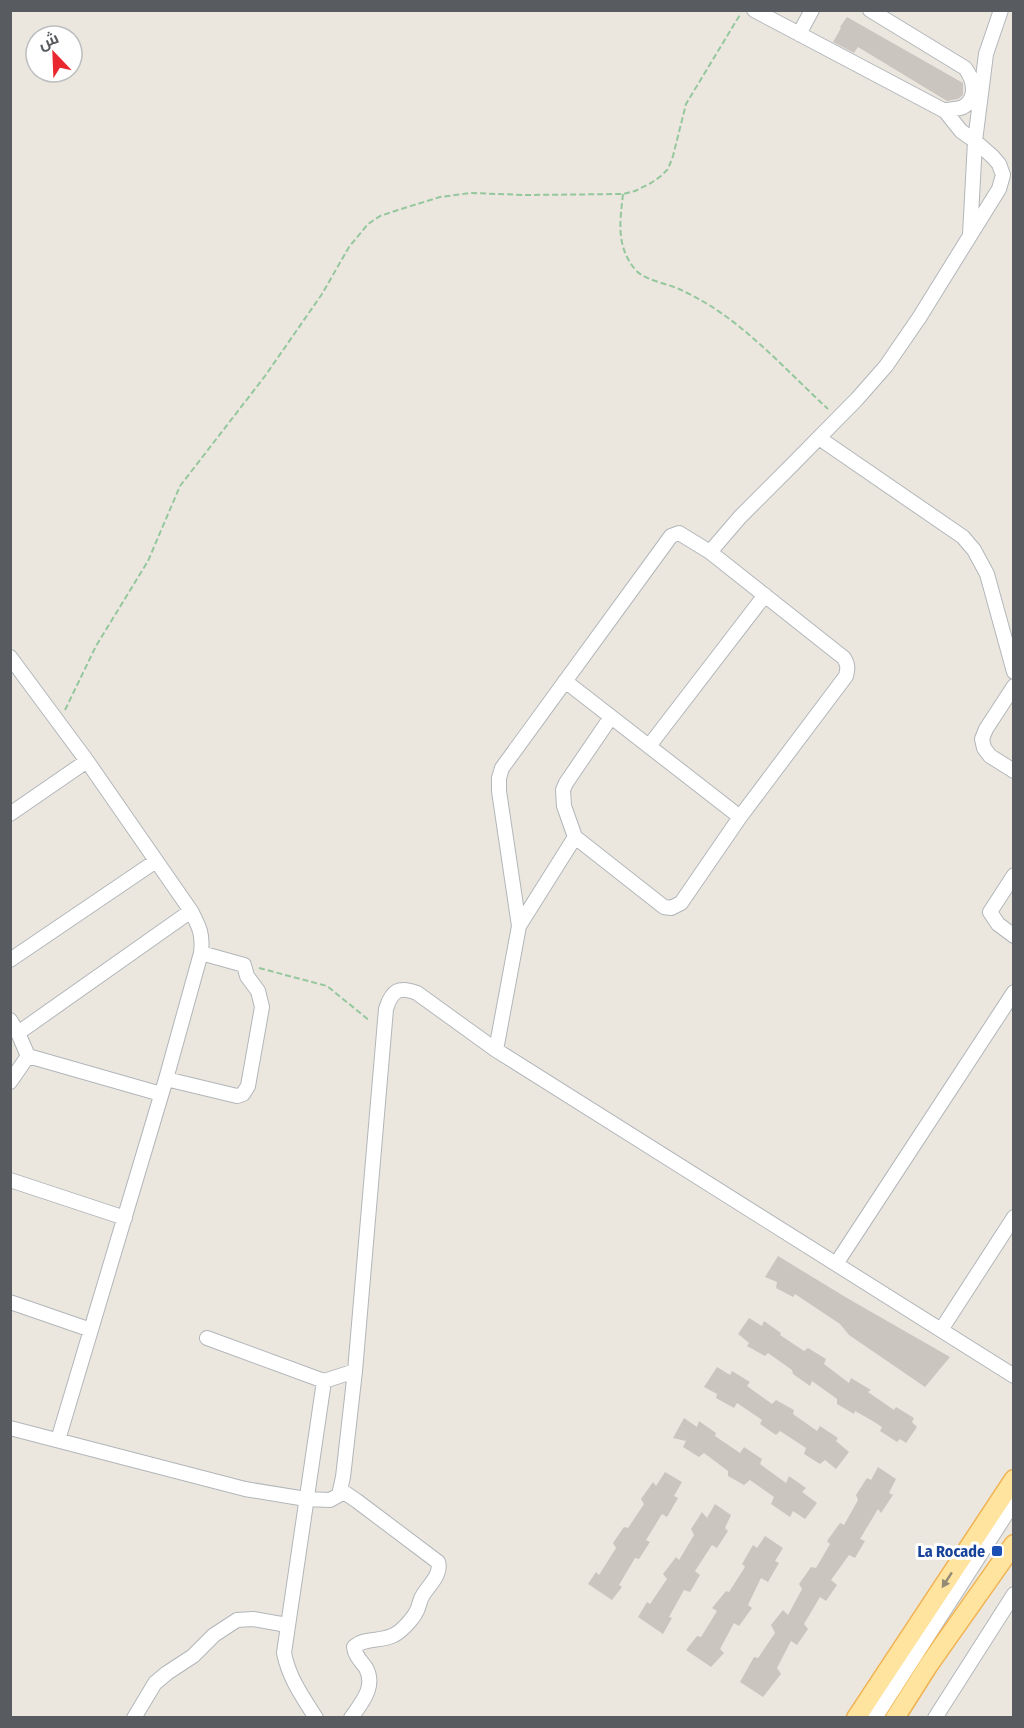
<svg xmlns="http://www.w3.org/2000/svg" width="1024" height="1728" font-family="'Fira Sans Condensed',Cairo,sans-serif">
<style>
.building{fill:#cbc5c0}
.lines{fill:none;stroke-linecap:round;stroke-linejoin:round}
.minor-casing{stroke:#b2b6ba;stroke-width:16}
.major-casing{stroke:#f1b252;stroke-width:21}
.path{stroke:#95c79d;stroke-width:2;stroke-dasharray:6 3;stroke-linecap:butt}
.minor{stroke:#fff;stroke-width:14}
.major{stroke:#ffe4a0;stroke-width:18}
.oneway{fill:#928c76}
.transit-dot{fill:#1a4fb4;stroke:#fff;stroke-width:2}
.labels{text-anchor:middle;stroke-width:6;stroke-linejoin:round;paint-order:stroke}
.transit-label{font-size:16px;font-weight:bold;fill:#164399;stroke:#fff;text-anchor:end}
</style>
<rect width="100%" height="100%" fill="#ebe7df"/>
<!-- building -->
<path class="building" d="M847,17l116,66v12l-5,4 -11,2 -89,-54 -4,6 -21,-11 8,-14 -1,-1z
M778,1256l69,42 103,59 -25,30 -76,-52 -9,-11 -45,-30 -2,3 -17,-9 1,-6 -12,-5z
M749,1318l13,8 2,-5 17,12 -1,2 24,16 4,-3 18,11 -2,5 25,19 2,-5 20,12 -3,2 26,18 2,-3 18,11 -2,4 5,5 -11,16 -6,-4 -3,3 -17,-11 2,-4 -11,-7 -16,-9 -1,3 -17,-10v-5l-25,-18 -2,5 -17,-12 -1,-4 -24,-17 -3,3 -18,-10 2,-3 -11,-9z
M717,1367l13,8 2,-4 18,11 -3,4 25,18 4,-4 18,10 -1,4 24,17 3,-5 18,12 -2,3 13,11 -13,17 -11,-9 -5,4 -16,-10 2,-6 -26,-17 -4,4 -16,-11 2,-4 -25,-17 -3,5 -18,-10 1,-4 -13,-7z
M684,1418l13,9 2,-6 17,12 -1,3 25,17 4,-6 18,12 -2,5 26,19 3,-7 17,12 -4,4 15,11 -12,16 -12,-8 -3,6 -19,-13 3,-7 -24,-17 -6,5 -16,-9v-5l-24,-18 -5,4 -16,-10 3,-6 -13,-3z
M878,1467l18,12 -7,14 4,2 -12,18 -3,-4 -18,30 5,2 -10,17 -6,-3 -18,25 6,5 -11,16 -6,-4 -16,27 4,5 -11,16 -6,-4 -14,27 4,6 -18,23 -23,-15 14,-25 4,1 17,-25 -4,-8 12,-15 5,5 14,-26 -3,-5 12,-17 5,1 14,-24 -3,-3 13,-18 4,2 14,-25 -2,-5 11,-17 4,2z
M665,1472l17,10 -8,14 4,2 -11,19 -5,-3 -16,26 4,2 -11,17 -4,-1 -16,27 3,2 -10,13 -24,-16 8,-12 3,3 17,-27 -3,-5 11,-16 4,1 16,-24 -3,-5 12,-17 3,4z
M715,1504l16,11 -6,13 3,3 -11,17 -5,-3 -17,26 5,4 -10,17 -6,-2 -15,27 3,1 -9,16 -25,-17 9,-15 3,2 17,-25 -4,-5 13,-17 3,3 15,-25 -3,-6 11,-17 5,6z
M765,1536l18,12 -8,13 4,2 -11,19 -7,-4 -13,27 4,3 -13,18 -5,-3 -14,26 4,4 -13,14 -25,-17 11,-14 4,1 16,-26 -5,-3 14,-17 3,1 16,-25 -3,-3 11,-19 4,3z"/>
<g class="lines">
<!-- minor casing -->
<g class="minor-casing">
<path id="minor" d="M870,10l95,58c9,12 13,30 -2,39 -6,3 -12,1 -18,4
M799,34l13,-24
M970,235l5,-94 11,-87 15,-44
M819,438l144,99 11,13 13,24 27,98
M710,552l30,-35 52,-52 65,-66 29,-33 33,-48 80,-129 4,-14 -4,-11 -6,-7 -18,-16 -14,-10 -16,-20 -191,-101
M10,657l77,104 104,150c9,17 12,24 10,42l-35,126 -108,361
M565,681l175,136
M1014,686l-28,43 -4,10 2,9 6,8 24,15
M649,746l116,-151
M10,814l77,-53
M1014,875l-24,37 8,12 16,12
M519,926l-20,-135v-13l3,-10 169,-232 8,-3 31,19 134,106c4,7 4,10 2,18l-106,141 -59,86 -10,5 -7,-1 -89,-70 -11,-31 -1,-16 3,-7 45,-66
M10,960l146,-99
M10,1020l8,13 10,23
M18,1033l173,-122
M496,1050l23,-124 56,-89
M28,1056l133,38
M166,1079l71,17 6,-2 5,-8 14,-79 -4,-16 -11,-15 -3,-11 -43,-12
M10,1082l18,-26
M10,1180l115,38
M836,1264l178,-272
M10,1302l81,28
M941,1330l73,-113
M207,1338l117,43 31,-10
M10,1428l235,61 61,10 24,1 9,-5 4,-18 12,-106 31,-362c6,-19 13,-23 31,-16l79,57 518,326
M341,1490l16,11 81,61c4,12 -9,23 -15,33 -3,4 -3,8 -5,13 -3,9 -16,23 -24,27 -13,7 -29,2 -40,12 1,9 7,14 12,21 10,19 -4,34 -15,50
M134,1718l21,-35 12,-10 26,-17 21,-21 23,-15 16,-1 34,6
M316,1718c-14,-22 -27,-40 -32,-65l40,-272
M875,1718l139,-216
M935,1718l79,-124"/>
</g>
<!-- major casing -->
<g class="major-casing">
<path id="major" d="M856,1718l158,-239
M895,1718l33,-52 86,-122"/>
</g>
<!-- path -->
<path class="path" d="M623,194c-3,27 -7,51 11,74 8,12 32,15 45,21 8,4 17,8 25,13 46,27 85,71 124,107
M65,710l31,-64 52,-85 32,-75 85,-110 57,-82 27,-47 19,-23 12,-8 18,-6 42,-13 31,-4 54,2 98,-1 12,-3 16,-8 10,-7 7,-7 5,-13 13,-52 55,-91
M259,968l68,18 43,35"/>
<!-- minor -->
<use href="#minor" class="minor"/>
<!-- major -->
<use href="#major" class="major"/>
</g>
<!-- one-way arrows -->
<defs><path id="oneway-solid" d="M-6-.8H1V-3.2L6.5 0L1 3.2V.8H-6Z" transform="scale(1.5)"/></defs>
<use class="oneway" href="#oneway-solid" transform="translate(947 1580) rotate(123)"/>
<!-- markers -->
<rect class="transit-dot" x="991" y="1545" width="12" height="12" rx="3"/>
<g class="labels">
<!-- transit labels -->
<g class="transit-label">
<text x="985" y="1557">La Rocade</text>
</g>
</g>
<!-- border -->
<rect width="1024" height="1728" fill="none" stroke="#585c60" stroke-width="24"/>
<!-- north arrow -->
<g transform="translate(54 54) rotate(337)"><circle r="28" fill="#ffffff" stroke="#bcbebf" stroke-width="1.5"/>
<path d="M0-4.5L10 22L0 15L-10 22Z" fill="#e9272e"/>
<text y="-9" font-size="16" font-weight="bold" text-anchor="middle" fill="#585c60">ش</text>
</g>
</svg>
